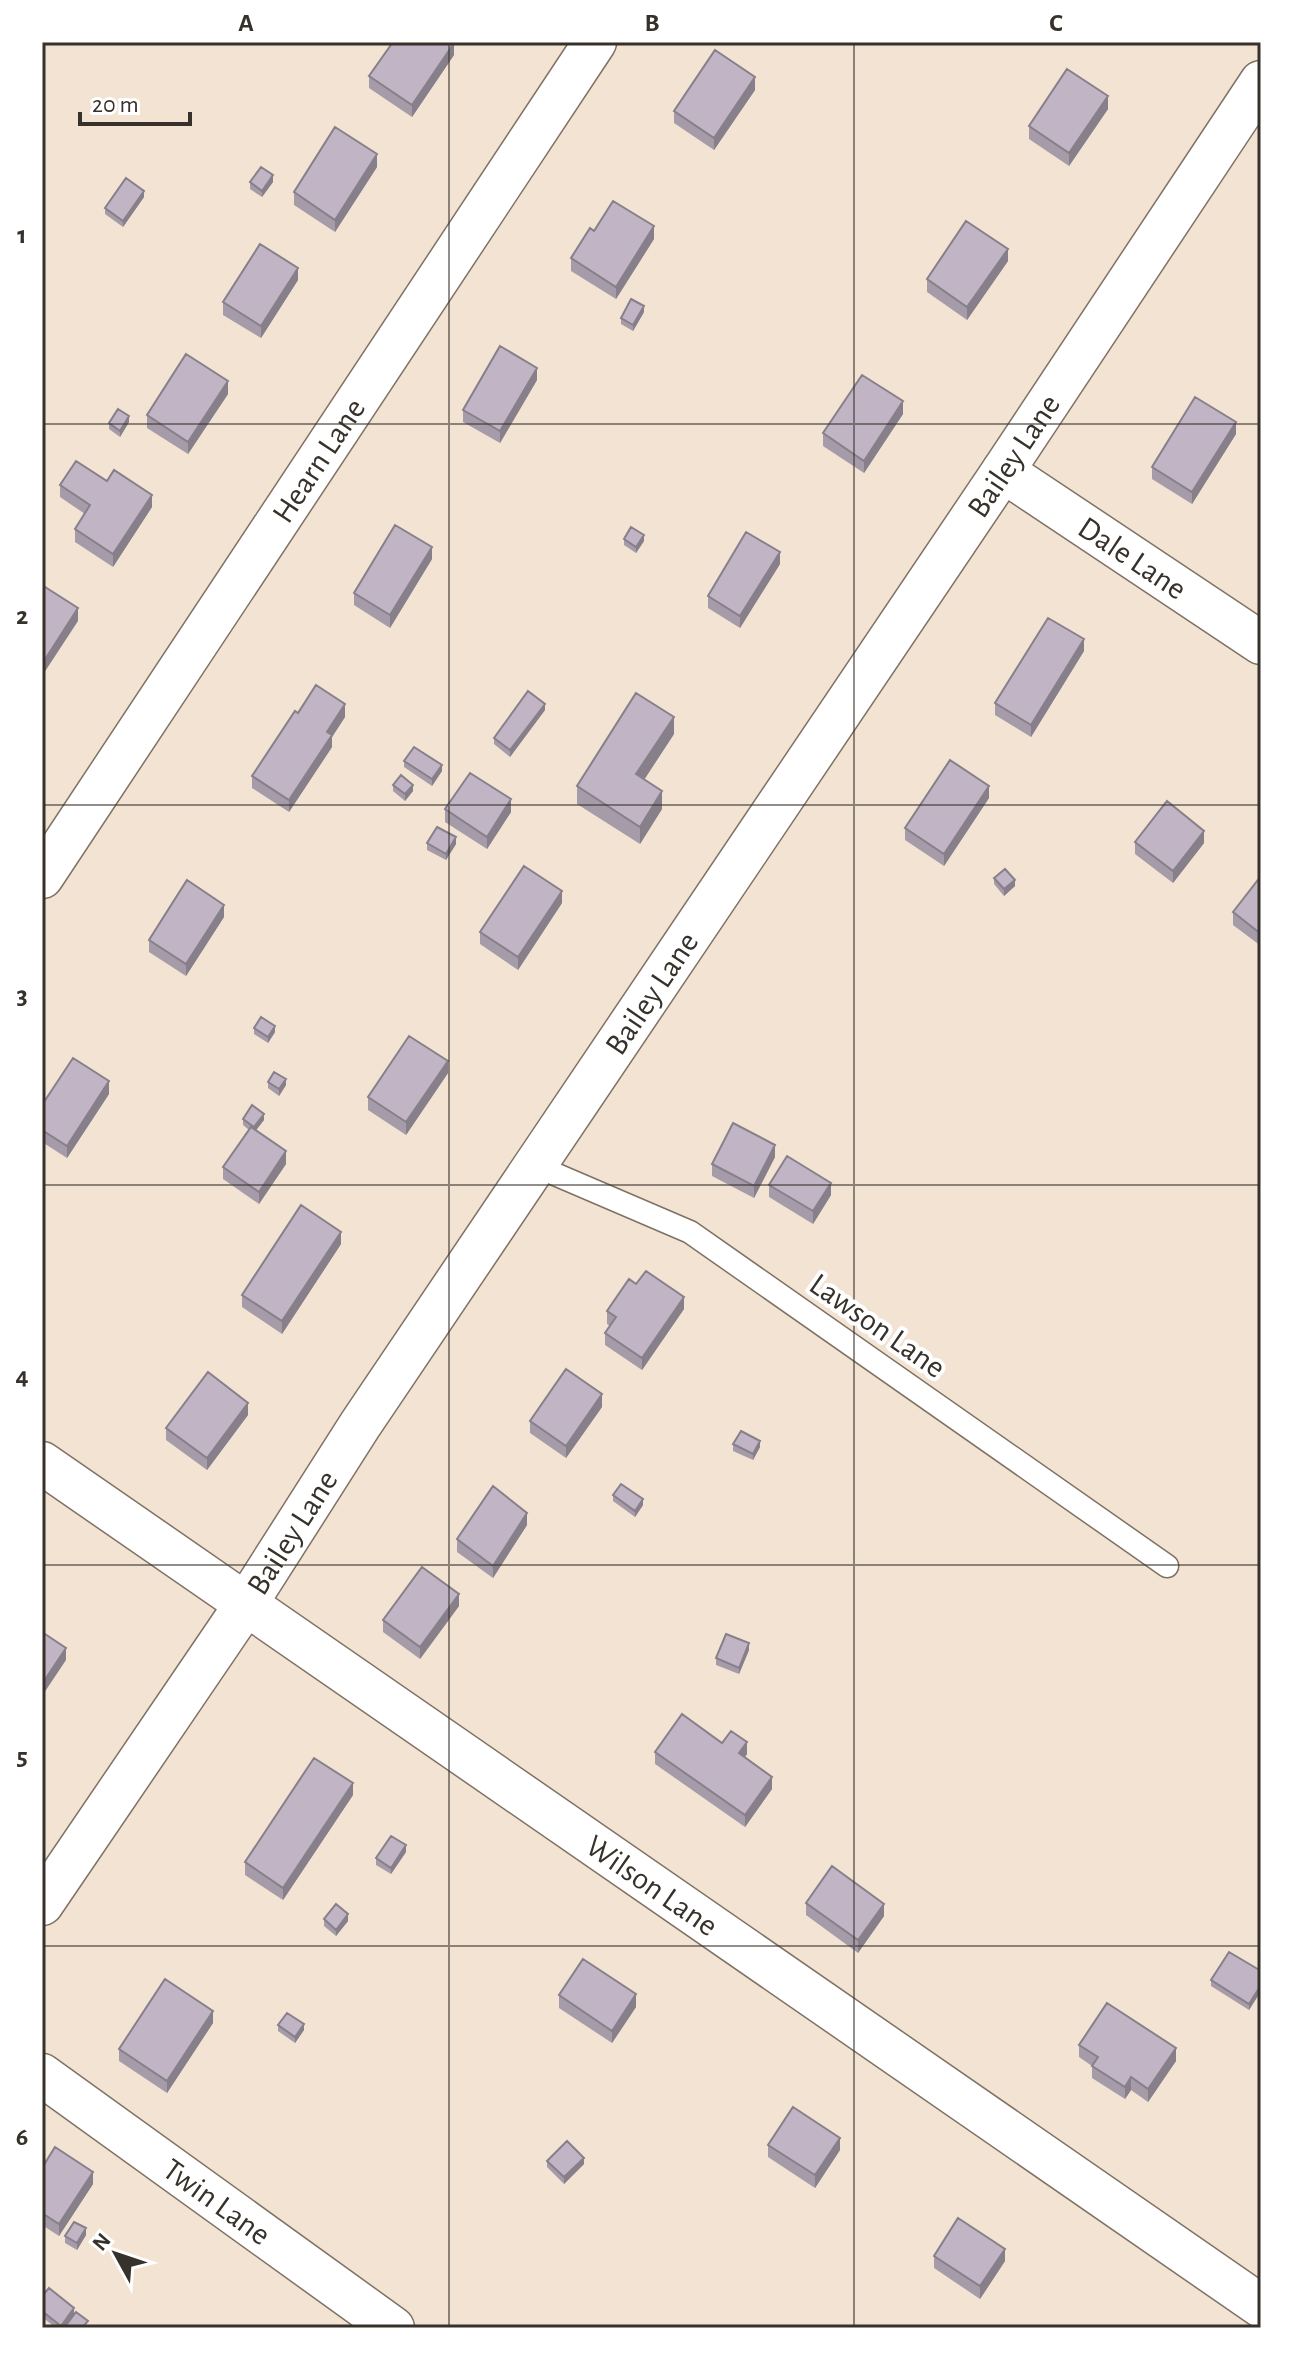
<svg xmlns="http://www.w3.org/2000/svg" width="1303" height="2370" font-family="'Alegreya Sans',sans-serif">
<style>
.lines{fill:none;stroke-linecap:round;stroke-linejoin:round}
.lane-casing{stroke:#7f7163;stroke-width:25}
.street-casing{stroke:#7f7163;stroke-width:45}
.lane{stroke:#fff;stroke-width:22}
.street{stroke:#fff;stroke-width:42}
.wall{fill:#a69ca9}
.shaded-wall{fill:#877f8a}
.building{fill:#c1b5c5;stroke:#877f8a;stroke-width:2}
.grid{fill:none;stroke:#37312b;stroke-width:2;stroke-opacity:0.55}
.labels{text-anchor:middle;stroke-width:8;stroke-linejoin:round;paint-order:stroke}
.street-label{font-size:32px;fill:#37312b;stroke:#fff}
.neatline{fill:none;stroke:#37312b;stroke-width:3}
.grid-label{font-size:26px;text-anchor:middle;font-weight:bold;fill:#37312b}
</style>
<rect width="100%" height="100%" fill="#f2e3d3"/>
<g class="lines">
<!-- lane casing -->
<g class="lane-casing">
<path id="lane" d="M536,1166l154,66 477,334"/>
</g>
<!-- street casing -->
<g class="street-casing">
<g id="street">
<path id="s1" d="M1003,471l258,172"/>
<path id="s2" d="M42,877l553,-835"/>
<path id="s3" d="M42,1463l1219,843"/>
<path id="s4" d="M42,1904l204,-300 114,-179 643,-954 258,-389"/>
<path id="s5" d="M42,2075l351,253"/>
</g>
</g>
<!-- lane -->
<use href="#lane" class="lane"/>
<!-- street -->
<use href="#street" class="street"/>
</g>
<!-- wall -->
<path class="wall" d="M454,55l-42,62 -43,-29v-12z
M755,90l-41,60 -40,-27v-12z
M1108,109l-39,57 -40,-27v-13z
M377,167l-42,65 -41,-27v-13z
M250,182h23l-11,15 -12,-8z
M144,197l-21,30 -18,-13v-6z
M594,231l60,8 -38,60 -45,-28v-13z
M1008,261l-41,59 -40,-28v-13z
M298,280l-37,58 -38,-23v-13z
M644,312l-11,19 -12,-7v-6z
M537,380l-37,63 -37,-21v-12z
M228,394l-40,60 -41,-26v-13z
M903,414l-39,59 -41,-27v-13z
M129,422l-9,15 -11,-8v-6z
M1236,434l-44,70 -40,-25v-12z
M107,481l45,26 -39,60 -38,-25v-13l10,-15 -25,-17v-12z
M624,539l20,2 -8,12 -12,-8z
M432,559l-42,69 -36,-23v-12z
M780,564l-40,64 -32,-20v-12z
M1084,651l-53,86 -36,-22v-12z
M545,710l-35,47 -16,-13v-6z
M298,713l47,4 -13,20v10l-43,65 -37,-24v-12z
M674,734l-30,46 18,29 -22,35 -63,-40v-18z
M404,761l38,10 -10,15 -28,-19z
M393,785l20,6 -8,10 -12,-10z
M989,798l-45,68 -39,-26v-12z
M445,809l66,3 -24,37 -42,-27z
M1135,842l69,1 -31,40 -38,-29z
M427,843l29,1 -10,16 -19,-10z
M1261,876v70l-28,-21v-13z
M994,878l21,8 -11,10 -10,-12z
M562,903l-44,67 -38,-26v-12z
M224,917l-38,59 -37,-24v-12z
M254,1028l21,4 -7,11 -14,-9z
M448,1073l-42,62 -38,-25v-13z
M268,1082l18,3 -7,11 -11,-8z
M109,1094l-42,64 -25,-16v-37z
M243,1119l21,1 -8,10 30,34 -27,40 -36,-25v-12l26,-37 -6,-5z
M775,1157l-21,41 -42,-22v-12z
M769,1185l62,10 -18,29 -44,-27z
M341,1244l-59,90 -40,-27v-12z
M636,1284l48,25 -42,61 -37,-25v-12l5,-7 -3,-2v-13z
M602,1407l-36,51 -36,-25v-12z
M248,1415l-41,55 -41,-30v-12z
M733,1444l27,3 -7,13 -20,-9z
M613,1495l30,10 -8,12 -22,-16z
M527,1525l-34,53 -36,-26v-13z
M459,1606l-39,53 -37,-27v-12z
M749,1650l-10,24 -23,-9v-7z
M722,1743l25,11 -2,3 27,32 -27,38 -90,-63v-12z
M353,1795l-70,105 -38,-25v-13z
M406,1852l-15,22 -15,-9v-7z
M806,1903l78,13 -26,37 -52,-38z
M324,1919l24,2 -12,15 -12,-10z
M1261,1971v20l-12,19 -38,-24v-6z
M559,1995l77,12 -24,36 -53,-35z
M213,2023l-46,70 -48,-32v-12z
M278,2025l26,5 -9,13 -17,-12z
M1079,2045l97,16 -28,41 -17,-12 -6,9 -33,-21v-12l-13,-9z
M768,2145l72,5 -25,38 -47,-31z
M547,2161l37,3 -20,20 -17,-17z
M42,2168l51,16 -34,52 -17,-11z
M86,2235l-9,15 -12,-7v-7z
M934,2256l71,5 -25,38 -46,-31z
M42,2296l32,18 14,13 -1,1h-31l-14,-11z"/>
<!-- shaded-wall -->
<path class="shaded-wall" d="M454,43v12l-42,62v-12z
M755,77v13l-41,60v-12z
M1108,96v13l-39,57v-13z
M377,154v13l-42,65v-12z
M273,175v7l-11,15v-6z
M144,191v6l-21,30v-6z
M654,226v13l-38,60v-12z
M1008,249v12l-41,59v-13z
M298,268v12l-37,58v-12z
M644,306v6l-11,19v-6z
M537,368v12l-37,63v-12z
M228,381v13l-40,60v-12z
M903,401v13l-39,59v-12z
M129,416v6l-9,15v-6z
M1236,422v12l-44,70v-12z
M152,495v12l-39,60v-13z
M644,535v6l-8,12v-6z
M432,547v12l-42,69v-13z
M780,552v12l-40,64v-12z
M78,608v13l-36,55v-12z
M1084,639v12l-53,86v-12z
M345,704v13l-13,20v10l-43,65v-12l38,-68z
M545,704v6l-35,47v-7z
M674,717v17l-38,58v-18z
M442,765v6l-10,15v-7z
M413,785v6l-8,10v-7z
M989,786v12l-45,68v-12z
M662,791v18l-22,35v-17z
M511,799v13l-24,37v-12z
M1204,831v12l-31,40v-12z
M456,837v7l-10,16v-6z
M1015,880v6l-11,10v-7z
M562,891v12l-44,67v-13z
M224,905v12l-38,59v-12z
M275,1026v6l-7,11v-6z
M448,1061v12l-42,62v-13z
M286,1079v6l-7,11v-7z
M109,1081v13l-42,64v-12z
M264,1114v6l-10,13v-6z
M775,1145v12l-21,41v-12z
M286,1151v13l-27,40v-12z
M831,1183v12l-18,29v-13z
M341,1232v12l-59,90v-13z
M684,1297v12l-42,61v-12z
M602,1394v13l-36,51v-12z
M248,1403v12l-41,55v-12z
M760,1441v6l-7,13v-6z
M643,1499v6l-8,12v-6z
M527,1513v12l-34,53v-12z
M459,1594v12l-39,53v-12z
M749,1643v7l-10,24v-6z
M66,1648v12l-24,36v-12z
M747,1742v12l-8,11v-12z
M772,1777v12l-27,38v-12z
M353,1783v12l-70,105v-12z
M406,1845v7l-15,22v-6z
M884,1904v12l-26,37v-13z
M348,1914v7l-12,15v-6z
M1261,1985v6l-12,19v-6z
M636,1994v13l-24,36v-12z
M213,2011v12l-46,70v-12z
M304,2024v6l-9,13v-6z
M1176,2048v13l-28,41v-13z
M1131,2077v13l-6,9v-12z
M840,2138v12l-25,38v-13z
M584,2158v6l-20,20v-7z
M93,2172v12l-34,52v-12z
M86,2228v7l-9,15v-7z
M1005,2249v12l-25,38v-13z
M74,2308v6l-10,14h-3v-2z"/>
<!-- building -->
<path class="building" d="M393,42h59l2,1 -42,62 -43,-29z
M715,50l40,27 -41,61 -40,-27z
M1067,69l41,27 -39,57 -40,-27z
M335,127l42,27 -42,66 -41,-28z
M261,167l12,8 -11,16 -12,-9z
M126,178l18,13 -21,30 -18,-13z
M613,201l41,25 -38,61 -45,-29 19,-30 4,3z
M966,221l42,28 -41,58 -40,-28z
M260,244l38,24 -37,58 -38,-24z
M631,299l13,7 -11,19 -12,-7z
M500,346l37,22 -37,63 -37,-21z
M186,354l42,27 -40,61 -41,-27z
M862,375l41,26 -39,60 -41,-28z
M1195,397l41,25 -44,70 -40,-25z
M118,409l11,7 -9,15 -11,-8z
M76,461l31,20 7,-11 38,25 -39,59 -38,-25 15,-24 -30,-20z
M395,525l37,22 -42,68 -36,-22z
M631,527l13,8 -8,12 -12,-8z
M746,532l34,20 -40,64 -32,-20z
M42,585l36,23 -36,56z
M1048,618l36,21 -53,86 -36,-22z
M316,685l29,19 -18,28 5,3 -43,65 -37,-24 43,-65 3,2z
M528,691l17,13 -35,46 -16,-12z
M636,693l38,24 -38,57 26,17 -22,36 -63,-41z
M414,747l28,18 -10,14 -28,-18z
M950,760l39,26 -45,68 -39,-26z
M470,773l41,26 -24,38 -42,-28z
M401,775l12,10 -8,9 -12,-9z
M1167,801l37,30 -31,40 -38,-29z
M437,827l19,10 -10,17 -19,-11z
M524,866l38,25 -44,66 -38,-25z
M1005,869l10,11 -11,9 -10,-11z
M1261,876v58l-28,-22z
M187,880l37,25 -38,59 -37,-24z
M261,1017l14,9 -7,11 -14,-9z
M409,1036l39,25 -42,61 -38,-25z
M73,1058l36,23 -42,65 -25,-16v-25z
M274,1072l12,7 -7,10 -11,-7z
M252,1105l12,9 -10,13 -11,-8z
M733,1123l42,22 -21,41 -42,-22z
M251,1127l35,24 -27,41 -36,-25z
M787,1156l44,27 -18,28 -44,-26z
M301,1205l40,27 -59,89 -40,-26z
M646,1271l38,26 -42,61 -37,-25 11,-16 -9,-6 22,-32 7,5z
M566,1369l36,25 -36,52 -36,-25z
M208,1372l40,31 -41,55 -41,-30z
M741,1431l19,10 -7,13 -20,-10z
M621,1484l22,15 -8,12 -22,-16z
M493,1486l34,27 -34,53 -36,-27z
M422,1567l37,27 -39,53 -37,-27z
M42,1632l24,16 -24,36z
M726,1634l23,9 -10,25 -23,-10z
M682,1714l40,29 9,-12 16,11 -8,11 33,24 -27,38 -90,-63z
M314,1758l39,25 -70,105 -38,-26z
M391,1836l15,9 -15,23 -15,-10z
M832,1866l52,38 -26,36 -52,-37z
M336,1904l12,10 -12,16 -12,-11z
M1229,1952l32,19v14l-12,19 -38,-24z
M583,1959l53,35 -24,37 -53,-36z
M165,1979l48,32 -46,70 -48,-32z
M1107,2003l69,45 -28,41 -17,-12 -6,10 -33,-21 6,-9 -19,-12z
M287,2013l17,11 -9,13 -17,-12z
M793,2107l47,31 -25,37 -47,-30z
M567,2141l17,17 -20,19 -17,-16z
M55,2147l38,25 -34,52 -17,-11v-45z
M958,2218l47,31 -25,37 -46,-30z
M74,2222l12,6 -9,15 -12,-7z
M49,2288l25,20 -13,18 -19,-15v-15z
M76,2312l12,9 -6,7h-18z"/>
<!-- grid -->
<path class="grid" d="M449,42v2286M854,42v2286M42,424h1219M42,805h1219M42,1185h1219M42,1565h1219M42,1946h1219"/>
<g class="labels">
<!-- street labels -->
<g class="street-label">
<text dy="11" stroke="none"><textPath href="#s4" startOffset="1744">Bailey Lane</textPath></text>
<text dy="11" stroke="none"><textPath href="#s2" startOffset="500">Hearn Lane</textPath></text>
<text dy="11" stroke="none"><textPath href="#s1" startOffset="156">Dale Lane</textPath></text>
<text dy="11" stroke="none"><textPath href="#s4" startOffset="1096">Bailey Lane</textPath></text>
<text transform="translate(878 1325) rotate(35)" y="11">Lawson Lane</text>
<text dy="11" stroke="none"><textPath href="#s4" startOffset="448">Bailey Lane</textPath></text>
<text dy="11" stroke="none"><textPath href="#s3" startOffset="742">Wilson Lane</textPath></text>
<text dy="11" stroke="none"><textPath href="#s5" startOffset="216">Twin Lane</textPath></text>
</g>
</g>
<!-- border -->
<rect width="1303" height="2370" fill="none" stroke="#ffffff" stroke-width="88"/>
<!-- north arrow -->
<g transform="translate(116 2254) rotate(310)" stroke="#ffffff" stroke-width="6" paint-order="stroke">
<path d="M0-6L14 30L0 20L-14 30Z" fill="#37312b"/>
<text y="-12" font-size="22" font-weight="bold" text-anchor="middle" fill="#37312b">N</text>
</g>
<!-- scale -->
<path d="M80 112v12h110v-12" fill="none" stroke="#37312b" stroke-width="4"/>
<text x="92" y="112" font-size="24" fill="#37312b" stroke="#ffffff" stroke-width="6" paint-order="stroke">20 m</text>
<rect x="44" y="44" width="1215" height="2282" class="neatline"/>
<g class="grid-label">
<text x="246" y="31">A</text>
<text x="652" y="31">B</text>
<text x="1056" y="31">C</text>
<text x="22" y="243">1</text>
<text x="22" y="624">2</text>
<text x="22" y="1004">3</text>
<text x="22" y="1384">4</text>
<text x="22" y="1765">5</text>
<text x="22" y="2145">6</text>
</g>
</svg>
